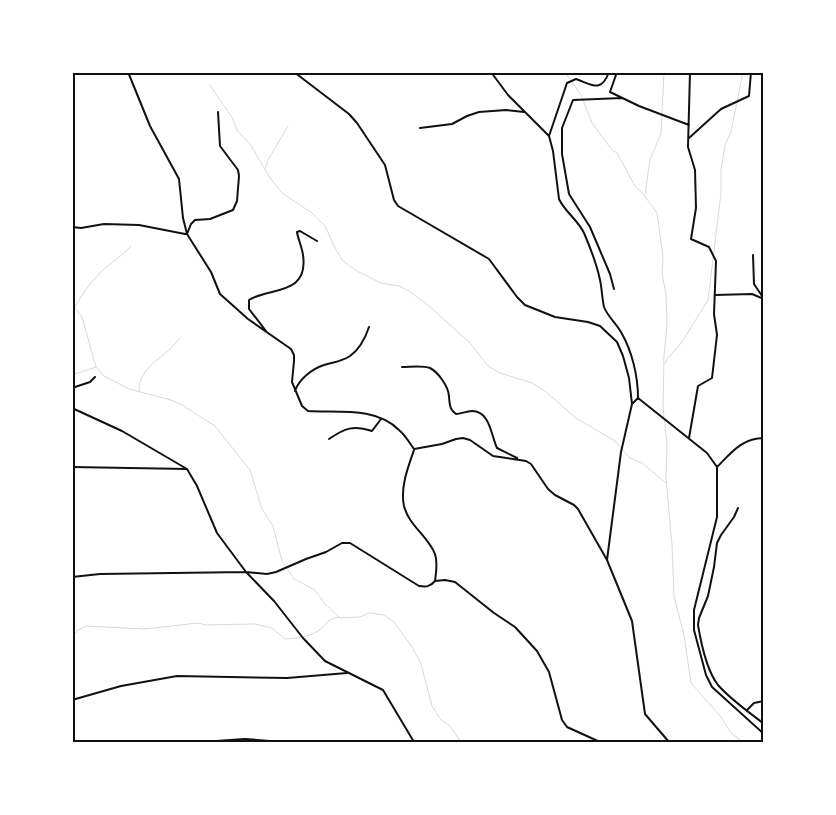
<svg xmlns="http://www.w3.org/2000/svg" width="836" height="815" font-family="'Space Grotesk',sans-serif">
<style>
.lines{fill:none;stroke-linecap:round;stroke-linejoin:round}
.stream{stroke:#d9d9d9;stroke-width:1}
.minor{stroke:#111;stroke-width:2}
.neatline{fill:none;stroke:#111;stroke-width:2}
</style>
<rect width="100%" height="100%" fill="#fff"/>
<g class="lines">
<!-- stream -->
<path class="stream" d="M565,72l16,23 11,28 20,27 5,3 18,33 9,9 13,18 6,44 -1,17 4,20 1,30 -3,32 -1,52 4,36 -1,34 6,67 2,51 10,39 7,48 30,34 10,16 12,9
M210,85l23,34 4,11 13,14 20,34 12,15 30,20 13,13 11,24 7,11 14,10 24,12 18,3 10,5 19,14 42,38 18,23 12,7 32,10 13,8 31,27 39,23 15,17 12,5 24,20
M265,169l3,-9 20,-34
M645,194l5,-34 11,-27 3,-61
M72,304l10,13 14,50 8,9 25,13 42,11 11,5 33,21 35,44 12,39 11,17 9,35 12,18 21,11 10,14 15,14 20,-1 9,-4 15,2 10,7 18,25 9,17 11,42 9,14 8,5 12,17
M75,307c6,-11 14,-23 23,-32 10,-11 22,-17 33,-29
M665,364l2,-5 15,-17 26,-42 13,-107v-24l4,-24 6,-13 12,-60
M72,375l24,-8
M139,391c-1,-19 16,-29 29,-40 5,-4 9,-10 13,-14
M72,636l6,-6 8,-4 59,3 53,-6 8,2 49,-1 17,4 13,11c17,-1 33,-3 44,-19l10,-3"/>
<!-- minor -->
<path class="minor" d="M128,72l22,54 29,53 4,39 4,16 24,38 9,22 28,25 43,30 3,6v6l-2,21 10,24 6,5c29,2 67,-5 91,19 6,5 10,12 15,19
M294,72l55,42 8,9 28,42 9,35 4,6 91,53 28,38 8,8 30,12 33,5 12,4 17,16 6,14 6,22 3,26 -11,48 -14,108
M491,72l17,23 41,41 4,15 6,48c6,13 19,21 25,34 6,14 13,32 16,47 2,9 2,18 4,27 4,10 12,16 17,25 11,19 17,44 17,66l-6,6
M617,72l-7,20 29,14 50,19
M420,128l32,-4 15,-8 12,-4 27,-2 18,2
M549,136l18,-53 9,-4c15,5 25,15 33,-7
M689,138l32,-29 28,-13 2,-24
M72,227l9,1 23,-4 35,1 46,9h2l4,-10 4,-4 15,-1 23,-9 4,-9 2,-25 -1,-6 -18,-24 -2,-34
M753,255l1,29 10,15
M614,289l-4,-15 -20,-47 -21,-33 -7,-40v-26l11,-28 49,-2
M715,295l37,-1 12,5
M266,331l-17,-22v-9c20,-13 60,-4 54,-45 -1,-8 -5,-16 -6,-23l3,-1 17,10
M402,367c8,0 20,-2 28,1 8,4 19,19 19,29 1,8 0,12 7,17 5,0 10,-3 16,-3 18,0 19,24 25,37l20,10
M72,388l18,-6 5,-5
M295,391c4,-12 17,-22 29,-26 9,-3 17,-3 26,-9 10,-7 15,-17 19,-29
M638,398l69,55 10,14v50l-23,93v20l12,45 6,12 52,47
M72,408l50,23 65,38 10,17 20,47 29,39 28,29 29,37 22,23 58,29 31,52
M689,438l9,-52 14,-8 5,-43 -3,-21 2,-53 -7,-14 -18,-8 5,-31 -1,-38 -7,-23 2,-75
M329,439c16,-11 24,-14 43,-8l9,-12
M414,449l28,-5 14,-5 7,-1 7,2 23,16 33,5 5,3 17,25 7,6 19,10 4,4 29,51 25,61 13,93 24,28
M414,450c-6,17 -14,38 -10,56 5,20 24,30 31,48 3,9 1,19 0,27
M72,467l115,2
M717,467c14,-14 25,-29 47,-29
M738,508l-4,9 -13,18 -4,8 -3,24 -6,29 -9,22 -1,7c3,18 9,46 20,60 13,15 31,27 46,39
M72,577l28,-3 146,-2 21,2 9,-2 30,-13 20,-7 16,-9h8l69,43c7,1 11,1 16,-5l10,-1 10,2 39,31 21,14 22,24 12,21 13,48 5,7 33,15
M72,700l49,-14 56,-10 110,2 60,-5
M747,710l7,-7 10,-2
M201,742l44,-3 38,3"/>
</g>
<!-- border -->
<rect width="836" height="815" fill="none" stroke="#ffffff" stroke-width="148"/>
<rect x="74" y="74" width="688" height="667" class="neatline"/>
</svg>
